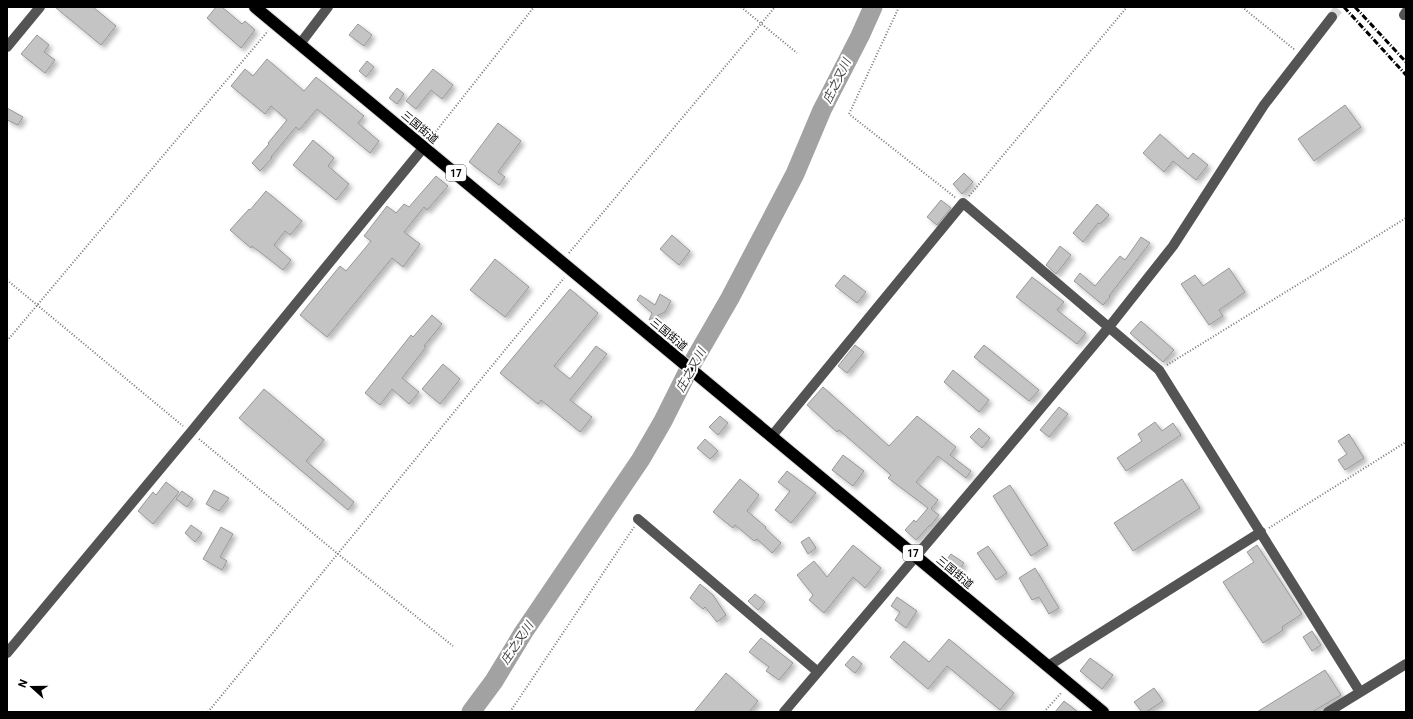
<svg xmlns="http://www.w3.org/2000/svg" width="1413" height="719" font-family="Roboto,'Noto Sans JP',sans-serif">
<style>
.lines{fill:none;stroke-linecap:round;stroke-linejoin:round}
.river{stroke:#a2a2a2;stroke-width:19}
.building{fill:#c4c4c4;stroke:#989898;filter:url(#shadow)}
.minor-tunnel{stroke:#d9d9d9;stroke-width:10;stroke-dasharray:10 5;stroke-linecap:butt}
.highway-casing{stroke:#dbdbdb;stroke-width:14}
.path{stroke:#767676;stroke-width:2;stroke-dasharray:1 2;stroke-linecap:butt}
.minor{stroke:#545454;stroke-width:10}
.highway{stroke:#000;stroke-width:12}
.rail{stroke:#000;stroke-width:3;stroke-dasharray:6 2 1 2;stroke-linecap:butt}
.labels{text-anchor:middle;stroke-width:4;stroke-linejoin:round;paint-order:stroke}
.shield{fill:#fff;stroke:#4c4c4c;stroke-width:1}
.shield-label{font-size:10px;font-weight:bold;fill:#000}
.street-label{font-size:11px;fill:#000;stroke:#fff}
.water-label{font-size:12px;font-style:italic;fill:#434343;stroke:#fff}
</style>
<defs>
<filter id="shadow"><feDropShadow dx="3.5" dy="3.5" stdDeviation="2" flood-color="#0004"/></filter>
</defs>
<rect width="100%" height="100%" fill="#fff"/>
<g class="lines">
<!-- river -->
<path class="river" d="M471,712l23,-31 29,-48 118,-174 22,-38 26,-52 41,-71 65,-124 27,-64 38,-74 13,-29"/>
</g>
<!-- building -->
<path class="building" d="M55,7h38l23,19 -15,19z
M216,7h6l20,17 3,-3 10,9 -14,18 -34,-30z
M358,24l14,11 -8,11 -15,-11z
M37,35l12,10 -5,7 11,8 -10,13 -24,-19z
M267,59l37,32 12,-14 48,39 -6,7 21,18 -9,12 -53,-44 -18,21 -3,-3 -25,30 1,1 -12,13 -8,-8 17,-19 -1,-1 19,-23 -16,-14 -6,8 -34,-28 14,-17 8,7z
M367,61l7,6 -8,10 -7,-6z
M433,69l20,16 -11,14 -11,-9 -15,19 -10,-8z
M397,88l7,6 -7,10 -8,-6z
M1345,105l16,22 -47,34 -16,-22z
M7,108l16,9 -5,8 -11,-5z
M498,123l23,18 -23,31 7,5 -6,8 -30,-23z
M1160,134l28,25 5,-6 15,12 -12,15 -23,-19 -9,11 -21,-19z
M313,140l21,18 -6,8 21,18 -13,16 -43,-35z
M964,173l9,9 -11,12 -9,-10z
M436,176l12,10 -21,24 -3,-3 -20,25 16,12 -17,23 -11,-9 -65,79 -27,-22 40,-49 6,5 25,-30 -7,-5 23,-30 9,7 8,-9 5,3z
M266,191l36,30 -12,14 -5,-4 -11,14 17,15 -8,10 -31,-24 -1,2 -21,-18 19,-21 1,1z
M941,200l10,8 -14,17 -10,-8z
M1097,204l12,11 -9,9 -2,-1 -15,19 -10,-9z
M672,235l18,16 -11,14 -19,-16z
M1141,237l9,6 -41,53 1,1 -7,8 -29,-24 6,-8 15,13 25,-30 5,4z
M1060,246l11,9 -15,19 -10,-9z
M495,259l34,28 -24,30 -35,-27z
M1229,268l16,24 -26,18 4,6 -14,9 -28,-41 14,-9 8,11z
M844,275l22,17 -9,11 -22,-17z
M1032,277l32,25 -7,8 29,23 -9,11 -61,-47z
M570,289l28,24 -44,53 16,13 26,-33 11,8 -37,46 22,17 -12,15 -39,-32 -3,4 -38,-31z
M660,294l11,7 -6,11 -16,8 3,-7 -15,-13 3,-5 15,10z
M432,315l10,9 -18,22 2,1 -24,31 17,14 -10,12 -17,-15 -12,16 -15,-12 46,-58 2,2z
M1141,321l33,29 -11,12 -33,-29z
M855,345l9,7 -17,21 -9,-7z
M984,345l55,45 -10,11 -55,-44z
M443,364l17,15 -20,25 -18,-15z
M953,370l36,30 -10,12 -35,-30z
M823,387l66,59 28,-30 39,31 -6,8 21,16 -5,7 -28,-22 -22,26 22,18 -7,9 8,6 -9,11h-1l-13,14 -11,-10 9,-10 2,2 12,-14 -40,-30 3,-3 -52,-45 -2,2 -30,-27z
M264,389l60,51 -18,21 48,41 -6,8 -109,-92z
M1059,407l9,7 -19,23 -9,-7z
M720,416l8,7 -10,12 -9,-8z
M1155,422l7,9 11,-8 8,12 -55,36 -9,-13 25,-17 -4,-7z
M979,428l11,10 -8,10 -12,-11z
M1349,434l15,24 -19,12 -7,-10 9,-6 -9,-13z
M705,439l13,12 -8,8 -13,-11z
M843,455l21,16 -11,15 -21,-16z
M787,471l29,22 -25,30 -16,-13 15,-19 -12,-9z
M740,479l19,16 -12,16 19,16 -1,1 16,15 -9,10 -15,-14 -3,2 -19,-16 -2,3 -20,-16z
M1182,479l18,29 -67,43 -19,-28z
M166,482l13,10 -26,32 -15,-13 15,-19 3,3z
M1010,485l38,60 -17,11 -38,-60z
M214,490l15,8 -10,13 -13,-7z
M182,491l11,8 -6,8 -11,-8z
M191,525l11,8 -7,9 -10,-9z
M221,527l12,7 -13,23 7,4 -5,9 -19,-11z
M809,537l7,11 -8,6 -7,-12z
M853,545l28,23 -16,20 -12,-11 -29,36 -15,-13 4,-5 -16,-20 17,-14 13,16z
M1257,545l45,69 -20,13 1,3 -20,13 -40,-61 31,-20 -7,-10z
M988,546l19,27 -11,7 -19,-27z
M951,554l13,9 -7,9 -13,-9z
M1035,568l24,40 -10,6 -10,-17 -7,3 -13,-22z
M700,584l13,11 13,20 -9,7 -12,-15 -2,2 -13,-11z
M755,594l10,8 -7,8 -10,-9z
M897,597l20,14 -11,17 -11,-8 5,-8 -9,-6z
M1312,631l9,14 -9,6 -9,-14z
M761,638l32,25 -14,17 -13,-9 3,-4 -20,-15z
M949,639l65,54 -14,17 -53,-44 -19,23 -38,-32 14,-16 25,21z
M853,656l9,8 -7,9 -10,-8z
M1090,658l23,17 -11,14 -22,-18z
M1325,670l16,25 -29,17h-55z
M726,673l32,28 -9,11h-55z
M1154,688l9,13 -17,11h-4l-8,-10z
M1064,701l14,11h-23z"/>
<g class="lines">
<!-- minor-tunnel -->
<path class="minor-tunnel" d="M1332,17l8,-10"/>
<!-- highway casing -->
<g class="highway-casing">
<path id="highway" d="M255,7l848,705"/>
</g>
<!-- path -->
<path class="path" d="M741,7l56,46
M899,7l-50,107 107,84
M1242,7l53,43
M430,139l104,-132
M969,196l158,-189
M569,253l206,-246
M7,280l176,146
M7,341l261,-310
M1167,365l239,-147
M199,439l139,115 115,92
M1269,528l137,-86
M208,712l356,-434
M510,712l124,-185
M1044,712l18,-20"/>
<!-- minor -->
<path class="minor" d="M1404,15l2,-3
M300,44l28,-37
M7,47l33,-40
M771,437l192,-234 196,167 201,322
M638,519l180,153
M7,653l184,-221 233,-285
M1048,666l213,-134
M784,712l216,-255 109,-130 64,-81 91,-141 68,-88
M1328,712l78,-48"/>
<!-- highway -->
<use href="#highway" class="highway"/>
<!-- rail -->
<path class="rail" d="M1344,7l62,68
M1355,7l51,55"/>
</g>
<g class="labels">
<!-- shield labels -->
<g class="shield">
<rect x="446" y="165" width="20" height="16" rx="3"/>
<rect x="903" y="545" width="20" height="16" rx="3"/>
</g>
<g class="shield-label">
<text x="456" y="177">17</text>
<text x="913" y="557">17</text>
</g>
<!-- street labels -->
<g class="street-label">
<text transform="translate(420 127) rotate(40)" y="4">三国街道</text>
<text transform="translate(669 334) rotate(40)" y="4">三国街道</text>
<text transform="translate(955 572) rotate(40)" y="4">三国街道</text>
</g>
<!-- water labels -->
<g class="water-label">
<text transform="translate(837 81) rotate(-64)" y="4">庄之又川</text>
<text transform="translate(691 370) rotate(-61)" y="4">庄之又川</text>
<text transform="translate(517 643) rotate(-56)" y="4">庄之又川</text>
</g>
</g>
<!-- border -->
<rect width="1413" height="719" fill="none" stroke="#000000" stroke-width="16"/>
<!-- north arrow -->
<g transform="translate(32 687) rotate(291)" stroke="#ffffff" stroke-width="3" paint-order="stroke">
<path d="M0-3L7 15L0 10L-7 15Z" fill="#000000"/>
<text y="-6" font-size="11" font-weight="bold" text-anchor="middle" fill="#000000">N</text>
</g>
</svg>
